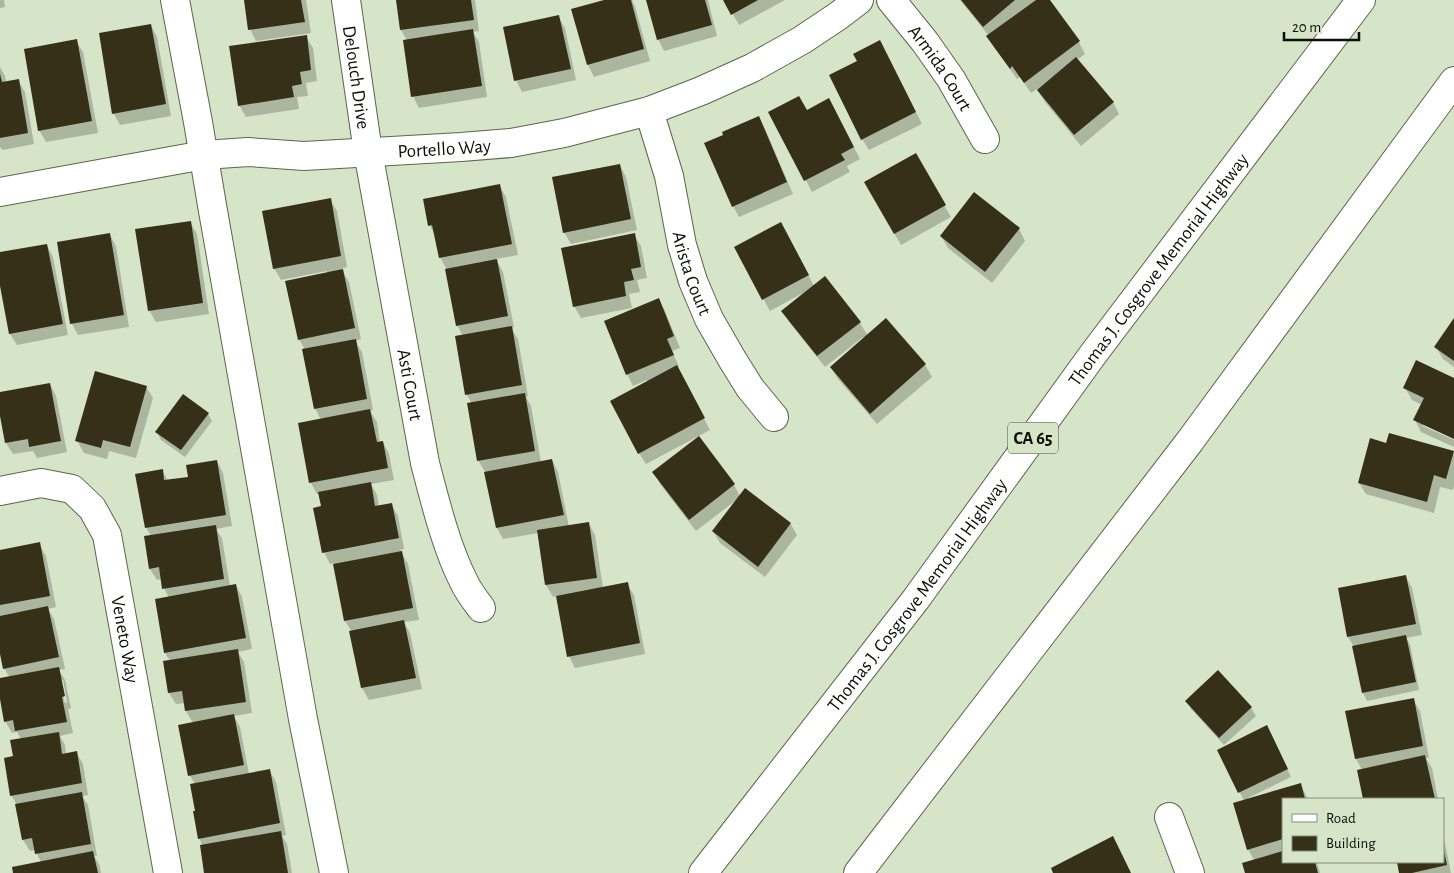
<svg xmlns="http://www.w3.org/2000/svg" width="1454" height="873" font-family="'Alegreya Sans',sans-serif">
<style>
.shadow{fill:#0003;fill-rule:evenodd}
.building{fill:#353017}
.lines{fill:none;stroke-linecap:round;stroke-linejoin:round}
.minor-casing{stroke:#5b664d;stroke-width:30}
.highway-casing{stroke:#5b664d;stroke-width:30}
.minor{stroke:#fff;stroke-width:28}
.highway{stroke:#fff;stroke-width:28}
.labels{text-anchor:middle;stroke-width:5;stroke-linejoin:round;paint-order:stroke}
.shield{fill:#d6e4c7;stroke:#484f40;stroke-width:1}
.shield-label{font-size:18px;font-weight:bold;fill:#0b0f06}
.street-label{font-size:19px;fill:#0b0f06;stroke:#d6e4c7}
</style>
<rect width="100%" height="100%" fill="#d6e4c7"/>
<!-- shadow -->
<path class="shadow" d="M0,0h4l1,7 -5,1z
M245,0h61l5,33 -55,8 -6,-12z
M397,0h78l4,31 -6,1 6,10 8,55 -68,11 -6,-12 -6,-56 -6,-10z
M609,0h23l3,6 15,55 -56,16 -6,-12 -16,-55z
M647,0h61l9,36 -53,15 -6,-12z
M725,0h60l-46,25z
M960,0h88l31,42 6,12 -8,6 36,42 6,12 -38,32 -36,-44 -8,-13 -6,4 -11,-16 -3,2 -22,-31 -7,-11 1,-1z
M558,16l7,12 11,52 -54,12 -6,-12z
M151,25l6,12 14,79 -51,9 -6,-11 -14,-80z
M306,37l7,11 4,33 -11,2 2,13 -11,1 2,12 -53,8 -7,-12z
M76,41l7,11 15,81 -52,9 -7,-12z
M886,53l36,71 -53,26 -7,-11 -3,-78z
M0,67l5,9 1,6 12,-2 7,12 9,52 -31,6 -3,-3z
M835,111l25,48 -13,7 3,6 -38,20 -42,-80z
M758,118l7,11 28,65 -54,23 -6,-11z
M915,154l36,63 -50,28 -35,-62z
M620,165l6,12 11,53 -66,14 -7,-12z
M499,185l7,12 12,58 -22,4 7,13 11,55 -3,1 7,11 10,57 -2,1 5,9 10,56 11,-2 6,12 11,55 20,-3 6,11 8,53 24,-4 7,11 11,59 -70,14 -6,-12 -12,-60 -4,1 -7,-12 -8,-52 -35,6 -6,-11 -12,-56 -7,-12 -6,-56 -5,-9 -11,-58 7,-1 -6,-11 -10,-55 -7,-13 -4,-20 -6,-11 -5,-26z
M330,200l7,11 10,56 -6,2 8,13 12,57 -6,2 7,11 11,58 -3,1 7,11 3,21 3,-1 6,12 5,26 -23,4 6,11 2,12 12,-3 7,12 6,33 -4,1 8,14 11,56 -15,2 6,11 12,56 -53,11 -7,-12 -10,-56 -7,-11 -11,-58 -4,1 -6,-12 -2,-45 -3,-13h-2l-6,-11 10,-63 -6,-12 -10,-58 -6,-11 28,-65v-3l-46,9 -7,-12z
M190,222l7,12 12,80 -53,8 -7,-12z
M1019,229l6,12 -33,42 -44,-35 -7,-12z
M110,235l6,11 13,81 -51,8 -6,-11z
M634,235l7,11 6,32 -10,2 3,12 -11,2 3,14 -51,10 -7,-12z
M788,236l26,50 46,37 8,13 18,-16 39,45 7,12 -55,47 -39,-45 -7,-11 33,-29 -1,-2 -38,30 -35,-44 -7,-12 20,-18 -33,18 -34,-63z
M47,245l6,12 15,78 -51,10 -7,-11 -10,-54v-26z
M659,300l6,11 15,37 -8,3 7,16 -2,1 33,62 -64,34 -7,-11 9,-71 -1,-2 -14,6 -6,-12z
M1454,321v46l-11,-8 -7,-12z
M1454,379v59l-31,-15v3l31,14v7l-33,-15 -6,-12 7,-15 -10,-5 -7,-12z
M50,384l6,12 11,56 -30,6 -4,-7 -20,3 -7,-11 -6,-34v-16z
M146,387l7,11 -17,60 -27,-7 -2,8 -23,-6 -7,-12z
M208,414l4,7 -27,36 -24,-17 -4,-8z
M699,438l35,47 6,11 50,27 7,12 -32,42 -45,-34 -7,-12 22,-30 -39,30 -36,-47 -6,-12z
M1387,444l66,8 1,2v31l-1,5 -13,-3 -6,26 -68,-19 -7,-11z
M217,461l6,12 9,53 -16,3 6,9 8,48 6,-1 6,12 10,52 -14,3 6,10 8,51 -18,3 6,11 9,47 20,-4 7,12 10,53 -4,1 5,8 5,29h-86l-3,-27 -4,-8 -4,-54 -5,-8 3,-53 -7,-12 -1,-8 -9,1 -7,-11 1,-32 -5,-8 4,-55 -5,-10 -2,-9 -5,1 -7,-11 1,-33 -5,-9 16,-57 6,11 21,-3z
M39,544l7,12 10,51 -8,2 6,10 11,50 -6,1 6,10 6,28 -3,1 5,24 -13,3 5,9 1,9 10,-2 7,12 5,31 -6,1 6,9 9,51h-3l5,8 2,9h-86l26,-11 -6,-12 -5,1 -7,-11 -6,-35 -6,-10 3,-38 7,-18 -4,-7 -5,1 -7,-12 -5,-29v-13l10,-1 -6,-10 -4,-20v-97zM60,680h3l4,22 -2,1z
M1406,577l6,11 10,47 -16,3 4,6 9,46 -52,11 -4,-8 -9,-46 -6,-10z
M1218,672l33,36 5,8 -32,29 -33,-36 -4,-8z
M1413,699l7,12 9,47h-3l6,10 6,31h-74l-6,-28 4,-1 -6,-11 -9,-47z
M1271,734l20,43 -43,21v1l52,-15 8,15h-25v63h34l3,11h-74l8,-13 -6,-11 -4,-48 -25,-51z
M1443,834l8,39h-51l-2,-11h45z"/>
<!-- building -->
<path class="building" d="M244,0h57l4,22 -57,8z
M396,0h75l3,20 -74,10z
M604,0h27l13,49 -57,16 -16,-56z
M646,0h59l7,25 -55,15z
M723,0h35l-27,15z
M961,0h54l-32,27z
M1036,0h14l30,41 -56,42 -12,-17 -2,3 -24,-33z
M559,15l12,54 -57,12 -11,-54z
M151,24l15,80 -54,10 -13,-81z
M473,29l9,57 -71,11 -8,-57z
M307,35l4,35 -11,2 2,12 -10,2 2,11 -56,9 -9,-60z
M77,39l15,82 -54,10 -14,-82z
M880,40l36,72 -55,28 -32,-65 28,-14 -4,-7z
M1076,57l38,45 -40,33 -37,-45z
M0,74l2,8 17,-3 9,54 -28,5z
M799,96l8,14 22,-12 25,49 -13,7 4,6 -41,21 -36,-69z
M759,116l28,66 -55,25 -28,-64 19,-8 -1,-3z
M916,153l30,52 -52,29 -30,-52z
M620,164l11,55 -68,14 -11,-56z
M500,184l12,60 -73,14 -7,-33 -4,1 -5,-27z
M974,192l46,36 -35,44 -45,-36z
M331,198l10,58 -68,13 -11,-58z
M191,221l12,82 -55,8 -13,-82z
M781,222l28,53 -47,25 -28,-53z
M110,233l14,82 -54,9 -13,-82z
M635,233l6,34 -10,2 3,11 -10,2 2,14 -53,11 -12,-59z
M47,244l16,80 -54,10 -9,-48v-34z
M497,259l11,57 -52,10 -11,-57z
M343,269l12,59 -57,12 -13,-59z
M825,276l36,46 -44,34 -36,-45z
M659,298l15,38 -7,3 7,16 -48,20 -22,-54z
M886,318l40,46 -56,50 -40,-47z
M1454,318v43l-20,-14z
M512,326l10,59 -57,10 -10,-59z
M356,339l11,60 -53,10 -12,-60z
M1416,360l38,18v61l-41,-19 11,-22 -21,-10z
M677,365l28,53 -67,36 -28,-53z
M95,371l52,15 -17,61 -27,-7 -2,8 -26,-7z
M50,383l11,58 -32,6 -1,-8 -23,4 -5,-27v-24z
M525,393l10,58 -58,10 -10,-58z
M183,394l26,19 -28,37 -26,-18z
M370,409l7,33 6,-1 5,27 -79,15 -11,-60z
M1389,433l65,18 -8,28 -12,-4 -7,27 -69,-19 12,-45 16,5z
M699,436l36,48 -46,36 -37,-48z
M552,459l12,56 -68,13 -12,-56z
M217,460l9,55 -81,13 -10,-54 28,-5 1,11 24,-3 -2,-12z
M371,482l4,24 17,-3 7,35 -77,15 -9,-45 8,-2 -3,-14z
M745,488l46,35 -33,44 -46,-36z
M589,522l8,56 -52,7 -8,-55z
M216,525l8,54 -62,10 -3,-22 -10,2 -5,-33z
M40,542l10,54 -50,9v-55z
M402,551l11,57 -69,13 -11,-57z
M1406,575l10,49 -69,13 -9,-49z
M628,582l12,61 -73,14 -11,-61z
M236,584l10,54 -82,15 -9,-54z
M48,606l11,51 -56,12 -3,-15v-38z
M404,620l12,58 -55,10 -12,-57z
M1406,635l10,47 -54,11 -10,-47z
M238,649l8,53 -61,9 -3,-20 -14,2 -5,-32z
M59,667l6,29 -3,1 5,25 -52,9 -2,-11 -9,2 -4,-23v-21z
M1218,670l34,37 -33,31 -34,-37z
M1414,698l9,48 -68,13 -10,-48z
M234,714l10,51 -56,11 -10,-51z
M1267,725l21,44 -50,24 -21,-43z
M59,732l3,22 15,-3 5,32 -72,13 -6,-38 9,-2 -3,-16z
M1425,755l10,44h-72l-6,-29z
M270,769l10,54 -82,16 -5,-28h2l-5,-27z
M1301,783l4,16h-22v40l-36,11 -14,-47z
M82,792l9,52 -56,10 -3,-16 -10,2 -7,-36z
M281,831l7,42h-84l-4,-28z
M1113,836l18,37h-78l-2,-5z
M1443,847l4,18 -35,8h-13l-2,-11h46z
M93,851l5,22h-85l-1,-6z
M1283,851v11h32l3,11h-73l-3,-10z"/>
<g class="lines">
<!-- minor casing -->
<g class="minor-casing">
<g id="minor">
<path d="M175,0l23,122 15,89 90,508 31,154"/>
<path id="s1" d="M346,0l22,152 57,311c10,38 21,84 39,119 4,9 11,18 17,26"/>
<path id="s2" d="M891,0l34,42 26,37 34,60"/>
<path id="s3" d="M649,111l20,65 13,69 11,36 16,38 23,40 18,29 24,29"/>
<path id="s4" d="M0,192l204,-37 44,-3 56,4 157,-9 50,-4 53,-10 85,-22 52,-20 51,-23 50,-28 36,-24 21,-16"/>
<path id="s5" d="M0,491l41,-8 31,6 20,19 15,27 61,338"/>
<path d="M1169,817l21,56"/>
</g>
</g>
<!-- highway casing -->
<g class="highway-casing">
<g id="highway">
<path id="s6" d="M703,873l213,-274 178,-246 267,-353"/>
<path d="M858,873l332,-432 264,-360"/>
</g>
</g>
<!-- minor -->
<use href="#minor" class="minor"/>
<!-- highway -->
<use href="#highway" class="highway"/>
</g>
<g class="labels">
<!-- shield labels -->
<rect class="shield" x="1008" y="422.5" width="50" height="31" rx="4"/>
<g class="shield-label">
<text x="1033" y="444">CA 65</text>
</g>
<!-- street labels -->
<g class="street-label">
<text dy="7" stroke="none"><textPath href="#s2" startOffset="84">Armida Court</textPath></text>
<text dy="7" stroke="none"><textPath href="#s1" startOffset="78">Delouch Drive</textPath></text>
<text dy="7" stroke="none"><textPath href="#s4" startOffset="448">Portello Way</textPath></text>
<text dy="7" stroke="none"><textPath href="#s6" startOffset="756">Thomas J. Cosgrove Memorial Highway</textPath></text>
<text dy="7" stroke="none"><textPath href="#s3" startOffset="168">Arista Court</textPath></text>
<text dy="7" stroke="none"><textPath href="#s1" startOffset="390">Asti Court</textPath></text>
<text dy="7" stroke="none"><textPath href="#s6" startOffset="351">Thomas J. Cosgrove Memorial Highway</textPath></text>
<text dy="7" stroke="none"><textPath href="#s5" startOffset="238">Veneto Way</textPath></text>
</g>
</g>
<!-- legend -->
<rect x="1282" y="798" width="162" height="65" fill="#d6e4c7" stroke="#858f7a"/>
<rect x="1292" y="814" width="25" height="8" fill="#ffffff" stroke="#858f7a"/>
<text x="1326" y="823" font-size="15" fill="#0b0f06">Road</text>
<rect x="1292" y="836" width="25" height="15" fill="#353017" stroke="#858f7a"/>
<text x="1326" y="848" font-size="15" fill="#0b0f06">Building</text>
<!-- scale -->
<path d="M1284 32v8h75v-8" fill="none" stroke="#0b0f06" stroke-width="2.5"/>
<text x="1292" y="32" font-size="15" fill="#0b0f06" stroke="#d6e4c7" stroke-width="4" paint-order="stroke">20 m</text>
</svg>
